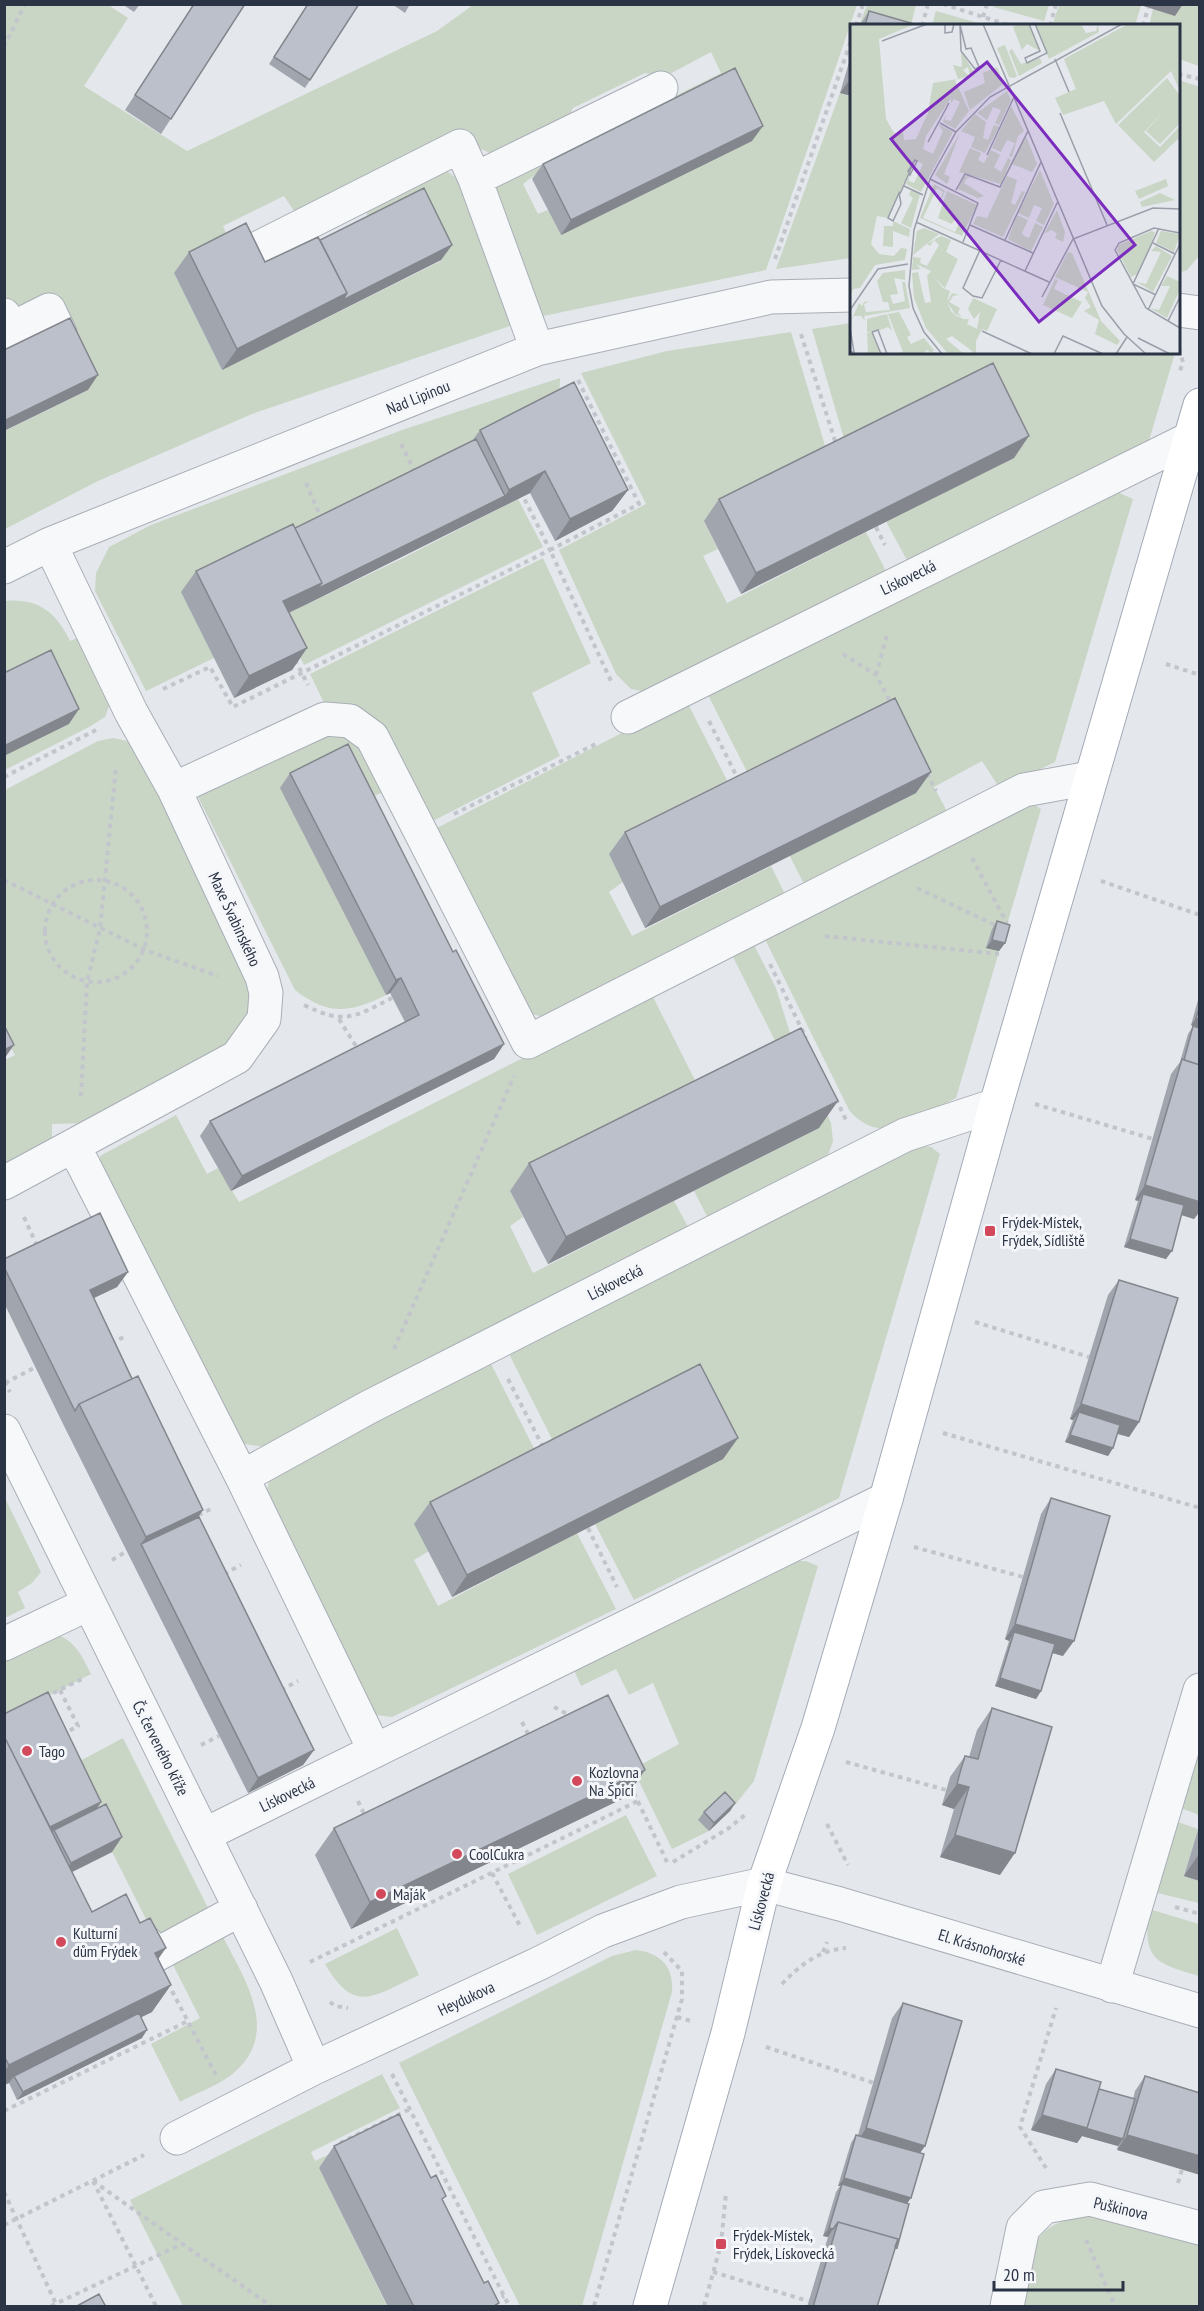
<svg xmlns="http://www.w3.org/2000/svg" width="1204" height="2311" font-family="'PT Sans Narrow',sans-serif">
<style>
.green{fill:#c9d6c5}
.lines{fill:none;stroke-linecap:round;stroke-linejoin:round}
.minor-casing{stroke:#a9aeb7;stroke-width:35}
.major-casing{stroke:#a3abb8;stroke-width:35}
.path{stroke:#c2c5cb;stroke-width:4;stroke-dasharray:4.5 4.5;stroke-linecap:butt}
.minor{stroke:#f7f8fa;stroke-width:33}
.major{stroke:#fff;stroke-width:33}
.wall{fill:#a1a5ae}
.shaded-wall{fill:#83868d}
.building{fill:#bbc0ca;stroke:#83868d;stroke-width:1.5}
.poi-dot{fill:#d1495b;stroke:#f4f6f9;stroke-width:2}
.labels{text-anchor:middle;stroke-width:6;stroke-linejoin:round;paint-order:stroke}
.street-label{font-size:16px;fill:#2b3445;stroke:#f4f6f9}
.poi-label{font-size:16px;fill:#2b3445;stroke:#f4f6f9;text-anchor:start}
.inset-road{fill:none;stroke:#9a9fa9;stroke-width:1.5}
.view{fill:#7b2cbf;fill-opacity:0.15;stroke:#7b2cbf;stroke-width:3}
.inset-edge{fill:none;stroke:#2b3445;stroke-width:3}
</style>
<rect width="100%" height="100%" fill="#e4e7ec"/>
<!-- green -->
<path class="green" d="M994,4h55v1l-5,16 -51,-14z
M4,5h104l20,13 -44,68 103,65 250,-120 36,-26h384l-91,265 -223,46 -9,-6 -40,-119 9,-10 68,-34 -48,37 15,30 10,-4 13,25 120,-130 -4,-10 44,-22 -10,-21 -47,25 -19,-4 -72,35 -10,20 -69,27 -17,-8 -12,-18 -169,85 -12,-18 -61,30 8,19 -57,28 48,97 219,-109 -69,-37 -11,-21 86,-32 18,14 47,136 -2,5 -258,88 -154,67 -93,48v-98l83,-41 -83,-75z
M867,5h49l-5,20 -52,1z
M1059,5l78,-1 4,2 -6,19 -75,1 -7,-3z
M1179,5h20v61l-20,-7 -1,-33h-29l4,-17z
M936,11l49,14h-53z
M1179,80l21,7 -1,169 -12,14 -8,3z
M840,93l11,3v162l-75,11z
M851,323l1,29 323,1 -27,91 -239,120 -62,-115 -35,-120z
M791,332l38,127 -125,62 14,28 -15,7 24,47 139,-71 22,43 -236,118 -21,-4 -15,-15 -57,-124 87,-46 -65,-131 86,-22z
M560,378l-1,26 -345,254 -68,33 -51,-100 1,-18 13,-26 42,-22 251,-95z
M1115,491l18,8 -78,263 -55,27 -18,-28 -48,26 15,28 -143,73 -100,-197z
M518,499l25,48 -239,118 -24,-48 121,-58z
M543,558l48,105 -59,30 28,63 -133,68 -100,-115 -17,-35z
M5,601c33,-3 51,11 65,40l10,-4 30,66 -5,14 -16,10 -84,43z
M686,700l47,92 -123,62 13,28 -14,10 23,44 139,-70 16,32 -240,120 -19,-5 -97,-182z
M316,730l35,4 36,56 -27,13 26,192c-36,18 -58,21 -91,-5l-97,-193 4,-9z
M113,738l14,3 10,8 114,224 1,38 -20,34 -140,78 -40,1v17l-47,29v-110l10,-5 -11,-21 1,-244 93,-49z
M1032,803l9,6 -85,289c-34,17 -74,52 -107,12l-86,-175z
M752,941l24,47 19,61 36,74 2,18 -6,17 -116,66 -17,-33 125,-63 -89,-177z
M651,993l51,101 -192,97 13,26 -13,9 23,47 141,-72 18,33 -427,213 -20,-3 -9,-7 -136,-273v-8l76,-41 31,59 11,-6 21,34z
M917,1145l14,2 9,7 -101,344 -205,102 -39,-76 127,-65 -164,-8 -51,-101z
M489,1360l51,100 -125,64 14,27 -15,9 24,46 139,-73 39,76 -224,108 -17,-2 -109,-222 5,-18z
M5,1498l36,74 -9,11 -14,9 7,16 -20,10z
M793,1561h13l12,5 -64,215 -24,30 -31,8 10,12 -37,18 -39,-80 46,-25 -26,-61 -24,12 -13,-26 -35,17 -8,-18z
M59,1635c18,9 23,21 32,39l-86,44v-62z
M1199,1730v85l-21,-8z
M123,1738l87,174 -54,27 -60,-119 -35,-49z
M626,1815l31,61 -120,59 -29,-61z
M1175,1821l23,8 -14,47 15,4v23l-46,-11z
M1149,1909l50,15v52c-43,-13 -57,-15 -50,-67z
M397,1928l22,47c-44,20 -64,41 -94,-11z
M222,1935c21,42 58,94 15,135 -14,14 -39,22 -57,32l-29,-58 49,-26 -29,-57z
M636,1950c25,3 38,17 36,42l-90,314h-62l-121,-243 213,-107z
M382,2074l18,34 -89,44 4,9 23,-11 -19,18 68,138h-204l-53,-106z
M1084,2216l115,25v65h-182c13,-49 9,-81 67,-90z"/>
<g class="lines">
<!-- minor casing -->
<g class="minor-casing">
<path id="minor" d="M475,179l62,170
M256,249l204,-103 15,33 186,-91
M1178,310l22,3
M4,315l7,14 38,-19 11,23 -56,27
M4,567l46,-23 487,-195 234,-52 81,-2
M628,717l561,-278
M174,789l151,-70 25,2 22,16 156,305 496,-252 66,-12
M71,1147l11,15 160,315 133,274
M4,1183l233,-126 27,-38 2,-26 -4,-16 -88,-188 -43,-77 -81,-168
M4,1431l272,550 38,87
M242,1477l127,-70 536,-272 91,-30
M4,1644l84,-40
M204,1835l682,-336
M147,1943l7,13 87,-47
M1112,1986l88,-296
M177,2138l137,-70 226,-105 63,-32 78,-29 83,-18 76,20 360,107
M1007,2306l16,-78 21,-21 46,-8 110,29"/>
</g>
<!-- major casing -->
<g class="major-casing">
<path id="major" d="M650,2306l78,-273 36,-149 54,-156 68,-229 110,-394 204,-700"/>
</g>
<!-- path -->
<path class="path" d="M943,4l68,22
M983,17l4,-13
M856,26l7,-22
M922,26l6,-22
M1050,26l6,-22
M1143,26l5,-18
M4,47l21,-43
M1178,74l22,5
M775,259l77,-221
M801,334l35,110
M1179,349l4,13 -3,9
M578,380l61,124 -89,46 61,131
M401,444l14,28
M306,483l16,37
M876,527l9,18
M843,654l33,21 15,28
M295,660l13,25
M1166,664l34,11
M876,675l12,-44
M163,689l47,-22 23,40 317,-157 -27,-54
M709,721l29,58
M927,773l9,18
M4,777l92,-47
M454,814l144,-71
M972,858l35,65
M4,880l141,70 73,26
M45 931a51 51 0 1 1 102 0a51 51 0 1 1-102 0Z
M1101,881l99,34
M917,888l80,38
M825,936l174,18
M770,964l36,74
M304,1005c40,20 51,12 88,-7
M339,1019l20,32
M81,1096l6,-114 13,-53 16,-162
M836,1099l11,23
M1035,1104l118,35
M24,1217l13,29
M975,1322l114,35
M111,1343l15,-7
M394,1349l120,-273
M508,1379l35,68
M4,1382l6,10
M5,1383l31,-16
M943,1433l257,75
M198,1515l15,-7
M588,1528l29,59
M914,1547l109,30
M112,1560l15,-9
M224,1574l17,-9
M60,1690l18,36 -13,7
M281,1690l17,-9
M45,1697l39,-19
M554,1707l17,9
M522,1722l7,14
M201,1745l18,-9
M846,1762l100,28
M630,1785l38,79
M358,1801l7,15
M827,1824l21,41
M673,1862l56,-34 16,-13
M492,1873l29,55
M1175,1907l25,7
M823,1952l4,-10
M310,1962l328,-161
M782,1984c18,-19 37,-34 64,-36
M172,1991l44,84
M330,2002l5,4 13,2
M677,2017l14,4
M766,2047l108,36
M392,2074l117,232
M4,2111l184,-90
M340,2143l70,-34
M1046,2168l-26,-41 36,-119
M93,2181l178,125
M93,2181l63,125
M1178,2183l4,-14
M4,2192l52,112
M4,2225l140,-70
M1086,2240l29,66
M713,2272l95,29
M51,2306l131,-62
M486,2306l18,-10
M594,2306l88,-307v-28l-20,-21
M704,2306l17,-62 5,-51"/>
<!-- minor -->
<use href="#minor" class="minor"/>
<!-- major -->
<use href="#major" class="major"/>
</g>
<!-- wall -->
<path class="wall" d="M122,4h18l-6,8z
M194,4h51l-84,130 -36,-24z
M308,4h51l-54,84 -36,-24z
M392,4h18l-5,9z
M869,11l52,15h-62z
M852,52v44l-12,-3z
M752,141l-191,94 -29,-56 11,-15z
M320,240l132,5 -11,15 -219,110 -48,-97 15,-21 76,10z
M480,430l148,60 -16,21 -57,30 -25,-48 -241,120 18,35 -15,22 -58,28 -53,-106 15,-21 99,-43 177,-87z
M1014,458l-273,136 -37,-73 15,-22z
M290,773l163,179 51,92 -10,15 -263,132 -31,-55 10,-15 195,-99 -15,-29 -4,2 -106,-207z
M916,793l-271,135 -36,-74 16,-22z
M997,921l8,22 -6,8 -13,-3 6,-19z
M1200,993v218l-6,8 -12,-4 -16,44 -42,-12 14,-46 -3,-1 36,-126 9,-12 8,-28 5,-8h1l-3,-1z
M819,1128l-271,136 -38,-73 19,-28z
M4,1259l124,13 -11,15 -23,11 105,219 115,233 -11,15 -55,28 -184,-367 -60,-123z
M1119,1280l20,142 -10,15 -12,-3 -4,14 -5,8 -43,-14 8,-22 -3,-1 38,-124z
M738,1438l-15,21 -271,138 -38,-73 16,-22z
M1051,1498l12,158 -11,-3 -11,38 -5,8 -41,-13 14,-45 -4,-2 36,-125z
M992,1708l8,167 -60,-18 14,-48 -12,-4 8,-28 15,-21 4,1 8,-27z
M4,1714l97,88 -4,7 15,43 -40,20 20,40 66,47 -6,53 -11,5 1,21 -125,62 -8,-17 -5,2z
M645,1770l-19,27 -275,132 -36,-74 19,-27z
M735,1803l-5,8 -21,20 -11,-11 6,-8z
M1200,1823v58l-16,-5z
M903,2003l22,143 -5,7 -26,99 -17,55h-70l21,-70 -5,-1 13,-44 4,-6h-2l13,-43 5,-8h2l34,-117z
M1056,2069l43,20 34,10 2,-8 10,-15 55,17 -83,57 1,-4 -36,-10 -5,7 -46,-13 15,-46z
M334,2146l109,55 41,82 15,20 -3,4h-108l-69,-139z"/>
<!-- shaded-wall -->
<path class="shaded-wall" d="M1137,4h46l-8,12z
M851,78h1v18l-12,-3z
M763,126l-11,15 -191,94 10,-15z
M452,245l-11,15 -219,110 15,-21 110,-56z
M98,375l-10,15 -84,41v-10z
M1029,436l-15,22 -273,136 15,-21z
M545,471l-15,22 -223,111 10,-15 188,-93 4,-6z
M628,490l-16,21 -57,30 15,-22z
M322,583l-15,21 -39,18 15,-21z
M307,648l-15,22 -58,28 15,-22z
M79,709l-10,15 -65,32v-10z
M931,772l-15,21 -271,135 15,-21z
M992,940l13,3 -6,8 -13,-3z
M401,978l-11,15 -4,2 10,-15z
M1196,1018l4,1v9l-9,-3z
M504,1044l-10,15 -263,132 11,-15z
M14,1045l-10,14v-9z
M838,1101l-19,27 -271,136 18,-27z
M1145,1185l55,17v9l-6,8 -54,-17 3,-8 -5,7 -3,-1z
M1130,1239l42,12 -6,8 -42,-12z
M128,1272l-11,15 -38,18 11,-15z
M1081,1404l58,18 -10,15 -53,-16 3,-9 -6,8 -3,-1z
M1070,1435l43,13 -5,8 -43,-14z
M738,1438l-15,21 -271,138 15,-22z
M203,1510l-15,22 -47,12 5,-7z
M1015,1624l59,17 -11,15 -51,-15 2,-9 -5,9 -4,-2z
M1000,1678l41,13 -5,8 -41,-13z
M314,1750l-11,15 -55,28 10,-15z
M645,1770l-19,27 -275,132 19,-27z
M957,1784l12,3 -15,22 -12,-4z
M101,1802l-15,22 -32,6 -10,14 1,-14z
M735,1803l-5,8 -21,20 5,-8z
M955,1835l60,18 -15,22 -60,-18z
M122,1837l-10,15 -52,26 11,-15z
M1199,1854l1,1v26l-16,-5z
M166,1948l-19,27 8,-22z
M171,1985l-19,27 -136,67 -2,-3 -5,7 -5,2v-13l5,-7z
M147,2030l-5,8 -125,62 6,-8z
M1042,2115l81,24 -5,7 -36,-10 -5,7 -46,-13z
M866,2128l59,18 -11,15 -58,-17z
M1127,2135l73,21v19l-83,-25z
M844,2178l67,20 -5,7 -64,-21 -2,2h-2z
M829,2228l4,1 -5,8 -5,-1z"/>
<!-- building -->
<path class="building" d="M194,4h51l-74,115 -36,-24z
M308,4h51l-49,76 -36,-23z
M869,11l52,15h-56z
M735,68l28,58 -192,94 -28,-56z
M424,188l28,57 -109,55 4,-7 -27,-53z
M246,223l19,39 53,-25 29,56 -110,56 -48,-97z
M70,318l28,57 -94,46v-71z
M993,363l36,73 -273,137 -37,-74z
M574,382l54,108 -58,29 -25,-48 -36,19 -29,-60z
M476,439l29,57 -188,93 5,-6 -27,-55z
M293,524l29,59 -39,18 24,47 -58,28 -53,-105z
M51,650l28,59 -75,37v-73z
M895,698l36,74 -271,135 -35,-75z
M348,744l105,208 3,-2 48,94 -262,132 -32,-55 209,-106 -18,-37 -5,2 -106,-207z
M997,921l13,4 -5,18 -13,-3z
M1200,1006v13l-4,-1z
M4,1025l10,20 -10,5z
M1193,1026l7,2v37l-16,-5z
M801,1028l37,73 -272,136 -37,-74z
M1182,1059l18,6v137l-55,-17z
M1143,1194l41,11 -12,46 -42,-12z
M100,1213l28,59 -38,18 42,89 -53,25 -4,7 -71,-144v-8z
M1119,1280l59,18 -39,124 -58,-18z
M700,1364l38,74 -271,137 -37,-73z
M138,1376l65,134 -57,27 -67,-133z
M1079,1412l41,13 -7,23 -43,-13z
M1051,1498l59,18 -36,125 -59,-17z
M199,1517l115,233 -56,28 -117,-234z
M1014,1632l41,12 -14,47 -41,-13z
M48,1692l53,110 -51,25 -46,-91v-22z
M608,1695l37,75 -275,132 -36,-74z
M992,1708l60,19 -37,126 -60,-18 14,-48 -12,-3 4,-15 4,-13 13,3z
M4,1736l88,176 34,-18 14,29 10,-5 16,30 -11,5 16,32 -162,80 -5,-9z
M725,1792l10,11 -21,20 -10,-11z
M106,1804l16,33 -51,26 -17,-33z
M903,2003l59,18 -37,125 -59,-18z
M139,2013l8,17 -124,62 -9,-16z
M1056,2069l45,13 -14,46 -45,-13z
M1145,2076l55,17v63l-73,-21z
M1099,2089l36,10 -12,40 -38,-11h2z
M399,2114l32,64 5,-3 10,21 -4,3 42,84 4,-2 11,22 -5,3 1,1h-81l-80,-161z
M856,2135l68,19 -13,44 -67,-20z
M842,2184l67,20 -12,44 -2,-1 3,-8 -60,-17 -5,7 -4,-1z
M838,2222l60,17 -21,68h-64z
M99,2294l7,13h-31z"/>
<!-- markers -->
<g class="poi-dot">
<rect x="984" y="1225" width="12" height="12" rx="3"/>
<circle cx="27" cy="1751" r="6"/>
<circle cx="577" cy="1781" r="6"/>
<circle cx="457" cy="1854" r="6"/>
<circle cx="381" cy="1894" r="6"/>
<circle cx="61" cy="1942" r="6"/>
<rect x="715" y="2238" width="12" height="12" rx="3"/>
</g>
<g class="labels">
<!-- street labels -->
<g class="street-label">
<text transform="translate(418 397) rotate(-22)" y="6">Nad Lipinou</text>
<text transform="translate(908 577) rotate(-26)" y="6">Lískovecká</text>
<text transform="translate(235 919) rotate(65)" y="6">Maxe Švabinského</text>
<text transform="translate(615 1282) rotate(-27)" y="6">Lískovecká</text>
<text transform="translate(161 1748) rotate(63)" y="6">Čs. červeného kříže</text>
<text transform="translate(287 1794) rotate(-26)" y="6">Lískovecká</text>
<text transform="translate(761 1901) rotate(-75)" y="6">Lískovecká</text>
<text transform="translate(982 1947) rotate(17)" y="6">El. Krásnohorské</text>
<text transform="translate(466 1998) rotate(-25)" y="6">Heydukova</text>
<text transform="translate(1121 2208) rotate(13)" y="6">Puškinova</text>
</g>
<!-- poi labels -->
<g class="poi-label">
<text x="1002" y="1228">Frýdek-Místek,<tspan x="1002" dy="18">Frýdek, Sídliště</tspan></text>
<text x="39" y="1757">Tago</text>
<text x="589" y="1778">Kozlovna<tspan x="589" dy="18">Na Špici</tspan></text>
<text x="469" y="1860">CoolCukra</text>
<text x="393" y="1900">Maják</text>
<text x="73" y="1939">Kulturní<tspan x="73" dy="18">dům Frýdek</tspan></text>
<text x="733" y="2241">Frýdek-Místek,<tspan x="733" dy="18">Frýdek, Lískovecká</tspan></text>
</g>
</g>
<!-- overview -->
<g transform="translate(850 24)">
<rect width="330" height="330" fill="#e4e7ec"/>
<path d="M0,0h65l-36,15 7,80 8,14 9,-1 1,8 12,-1 12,-26 5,-30 25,-4 -5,-14 9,2 -1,-16 14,23 -5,2 -2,-9 -5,3 6,6 -14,4 14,31 -14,18 -12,-7 3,-8 -1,6 6,1 9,-19 -6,-3 -3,4v-5l-25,38 -3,13 10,5 10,-23 -5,-7 15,8 -32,60 -15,-8 3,-8v5l5,2 9,-19 -8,-4 -27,58 -11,-2 -6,28 8,10 15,2 7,-8 6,1 -2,11 -30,5 -15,23 -7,1 -3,9zM169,0h10l11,27 -13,-7 -5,6 -9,-23zM185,0h46l5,9 10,-2 2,-7 1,8 -50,27zM278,0h52v67l-9,-20 -55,53 -12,-23 -41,14 -8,-17 21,-9 -12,-30zM155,21l12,31 -3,2 -5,-1 -12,-29zM162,25l9,15 19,-6 2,5 -23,13 -10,-25zM147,43l6,17 -33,26 -6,-18 21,-9 -2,-10zM317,54l13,18v27l-20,21 -14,-13 20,-22 -22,23 16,15 20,-21v11l-26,25 -36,-37zM157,67l4,9 -12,25 -4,-2 6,-13 -8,-3 -6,13 -10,-7zM161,82l13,25 -6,5 -6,21 -3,-1 6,-13 -8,-3 -6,12 -9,-4zM125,90l11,8 -3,16 5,2 6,-15 5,2 -14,26 -14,-6 4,-10 -14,-6zM110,109l-16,41 6,3 -3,7 -12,-9zM176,112l11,28 -5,8 -20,-8zM120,124l11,5 -3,7 6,3 7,-13 9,5 -6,12 7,5 7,-14 3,2 -10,24 -42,-12zM190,146l14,34 -10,21 -8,-4 6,-13 -8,-3 -5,13 -11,-5zM113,152l10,1 -6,1 -3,5 20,13 -6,2 -20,-9zM157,152l10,4 -6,23 4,2 7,-14 3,1 -22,45 -30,-13 4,-8 10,2zM316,155l2,7 -29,13 -4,-8zM84,160l11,7 -8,17 6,-16 -6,-4 -14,30 32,14 5,-11 -6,-1 -2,4 -14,-6 9,-27 30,14 -15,31 -42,-18zM61,166l9,4 -9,34 -10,-5 12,-25 -4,-3zM310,169l15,7 -33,7 -2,-5zM207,186l8,22 -2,10 -8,-4 2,-5 -6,-3 -7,4zM167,191l11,5 -6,13 2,3 5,2 6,-15 8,4 -12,24 -23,-12zM43,197l17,8 -1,8 -16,-6v16l-10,-1 1,-20h9zM74,204l15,6 -26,21 4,-24zM301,207l4,1 -4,12 -14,30 -6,3 -14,-27 2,-5zM311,207l19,3 -6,18 -18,-9zM91,212l10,4 -5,12 12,7 -13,29 -11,-11 9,11 7,3 -3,11 5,-9 7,2 -6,1 -4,6 11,6 -2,5 4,4 -7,-3 -8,-12 4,9 4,4 8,4h6l-2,5 10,5 3,-17 -6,7 -6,-10 5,-11 24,11 -10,22 -5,-2 -6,12v13l-24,-18 -6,3 18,15h-16l-22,-26 -12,-30 -2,-25 6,-1 7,31 6,-1 -4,-26 4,-5 -15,-7 5,5 -9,1 1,-13 8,1 -1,5 7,3 12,-21 -5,-5 -4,6 -3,-2zM306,222l16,10 -19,36 -16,-10 9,2 15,-32 -10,-1zM218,228l4,1 29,68 19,20 -3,4 -22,-11 4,-14 -15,-9 7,-4 -6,-9 3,-6 -33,-15zM55,246v10l-11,-2 4,16 -8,1 3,9 12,-3 -3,-19h3l5,26 -46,8 1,5 -4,-5h-7l-3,5 8,-18 3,3 2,-4 5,-1 -5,3 2,8 24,-2 -2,-8h-5l-6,-21 6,-8zM317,252l13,6v7l-13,29 -17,-10 9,2 11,-24h-9zM205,255l3,1 -4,9 28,13 -10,16 -29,-13zM49,288l12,23 -4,2 4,7 13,-6 10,12 -3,3 -4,-3 -4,4h-27l7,-2 -15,-38zM37,290l5,17 -4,-4 -16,6 9,21h-13l-1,-21 5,-1h-5v-13z" fill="#c9d6c5"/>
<path class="inset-road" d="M95,0v9l7,-1 2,-8M133,0l119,282 22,28 22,20M179,0l11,27 -15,7 2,5 20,-10 -12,-29M110,1l6,24 5,-1 8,19 -4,2 -14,-18zM32,17l45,-17M205,35l14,33M210,89l47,112M90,99l16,9M78,118l21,-39M137,131l27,-58M65,136l2,1 -7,14 -2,-4zM80,155l48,24 -15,39M54,162l19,9M106,166l9,-16 35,13 28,-56M49,169l2,11 -8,17 -5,-3zM50,170l13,-30M66,198l133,60M120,201l63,28M330,209l-26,-5 -35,15 -4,7 31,58 34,20M155,216l36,-78M303,219l22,11M130,226l-17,38 10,8 9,2 19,-38M175,247l33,-70M306,271l-23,-11 26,-56M192,273l31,-58 80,-31 27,1M0,286l28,-41 30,-5M298,286l32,-66M318,297l12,-24M0,304l4,24h-4M132,307l50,23M22,308l6,-2 9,24M22,308l9,22M288,314l32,16M92,330l-18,-22 -11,-24 -4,-22 5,-56 16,-51 26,-47 34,-35 132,-73M204,330l9,-18 40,18M266,330l11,-17"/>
<path class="view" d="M137,38l148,183 -96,77 -148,-183z"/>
<rect width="330" height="330" class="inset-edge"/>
</g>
<!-- border -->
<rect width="1204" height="2311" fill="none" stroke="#2b3445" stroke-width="12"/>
<!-- scale -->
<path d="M994 2281v9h129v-9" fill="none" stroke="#2b3445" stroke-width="3"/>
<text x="1003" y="2281" font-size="18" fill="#2b3445" stroke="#f4f6f9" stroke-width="4.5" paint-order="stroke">20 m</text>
</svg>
